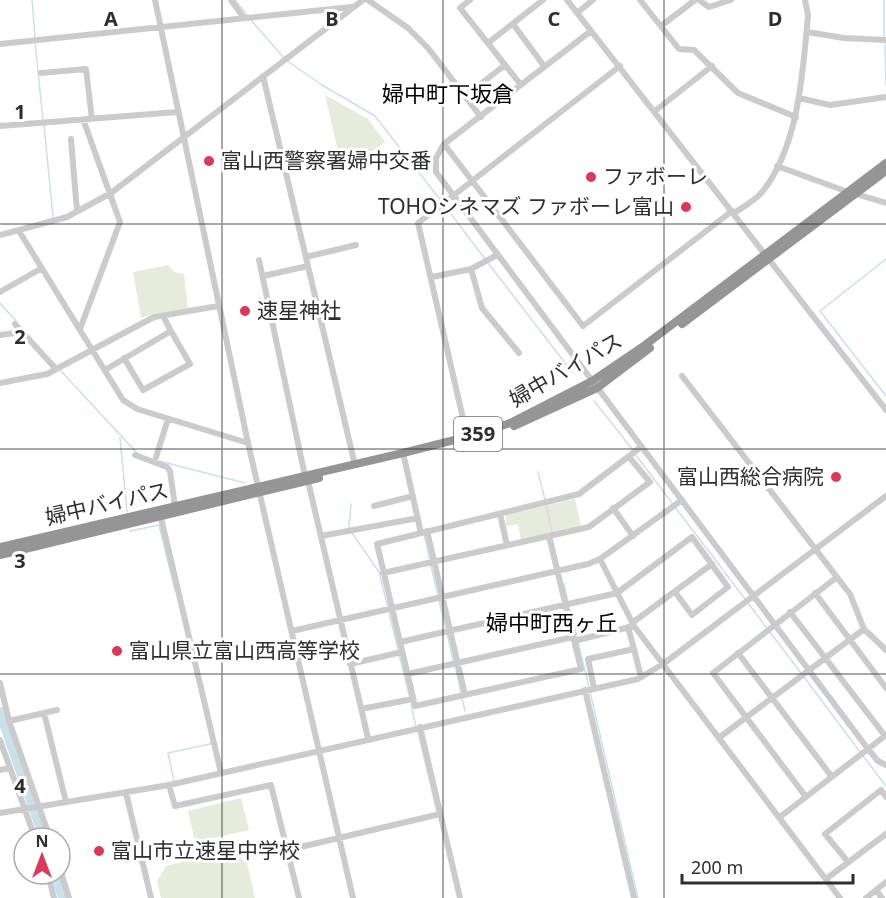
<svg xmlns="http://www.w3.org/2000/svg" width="886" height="898" font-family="'Noto Sans','Noto Sans JP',sans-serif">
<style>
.green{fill:#e6ebdc}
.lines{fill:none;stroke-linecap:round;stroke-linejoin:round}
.stream{stroke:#c9e1ea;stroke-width:1.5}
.river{stroke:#c9e1ea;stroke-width:10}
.minor{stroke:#cbcbcb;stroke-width:6}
.highway{stroke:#959595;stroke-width:8}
.grid{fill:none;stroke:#2e2e2e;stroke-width:1.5;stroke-opacity:0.55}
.poi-dot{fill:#de3757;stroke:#fff;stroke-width:2}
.labels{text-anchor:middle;stroke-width:6;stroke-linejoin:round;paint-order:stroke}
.shield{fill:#fff;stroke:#6d6d6d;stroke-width:1.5}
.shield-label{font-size:20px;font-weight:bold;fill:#2e2e2e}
.poi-label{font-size:21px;fill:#2e2e2e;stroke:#fff;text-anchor:start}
.street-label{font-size:21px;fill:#2e2e2e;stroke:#fff}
.neighbourhood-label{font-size:22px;fill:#000;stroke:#fff}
.grid-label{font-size:20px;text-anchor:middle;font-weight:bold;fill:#2e2e2e;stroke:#fff;stroke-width:6;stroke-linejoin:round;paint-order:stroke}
</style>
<rect width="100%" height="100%" fill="#fff"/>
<!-- green -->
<path class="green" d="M325,95l43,24 17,23 -42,31z
M168,265l6,7 10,2 4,34 -35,6 -12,4 -8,-46z
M575,499l6,27 -60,14 -3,-16 -12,2v-11z
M241,798l8,32 -54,12 -7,-31z
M229,850l18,13 8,35h-94l-4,-17 9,-15z"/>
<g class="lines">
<!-- stream -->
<path class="stream" d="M32,0l3,37
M235,0l13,16
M884,0v39
M251,20l32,37
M35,42l8,78
M885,44l1,41
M286,60l36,25 53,31 67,86
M44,125l9,92
M445,206l40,53
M886,259l-66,52 66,85
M488,263l84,109
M0,303l16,18
M59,369l78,84
M594,401l39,49
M120,438l7,74
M635,454l37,49
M159,461l86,22
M538,472l7,28
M546,505l6,27
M675,507l70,92
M349,528l2,-24
M130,531l29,-6 16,65
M352,533l27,39 9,36
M424,534l6,27
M431,566l7,30
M564,584l4,18
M439,601l7,28
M748,603l18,24
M569,607l8,30
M389,613l9,36
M769,631l32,42
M447,633l6,28
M578,642l11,45
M399,654l11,45
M455,665l6,28
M804,677l56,75
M590,692l48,206
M462,698l3,13
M411,703l5,25
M418,732l19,80
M863,756l23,30
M174,780l-6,-27 42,-9 1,-3"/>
<!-- river -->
<path class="river" d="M0,712l44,126
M56,874l7,24"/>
<!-- minor -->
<path class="minor" d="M155,0l93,443 105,455
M231,0l13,18
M368,0l40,28 20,20 53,69
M470,0l-10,8 61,77
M567,0l319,410
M640,0l39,49 15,1 44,43 58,24
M699,0l10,7 22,-7
M577,13l16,-13
M513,24l31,42
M661,26l34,-26
M591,31l-147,113 -8,14v14l432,577 10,12 8,4
M807,32l37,6 42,2
M488,43l55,-43
M0,44l351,-37
M41,73l45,-4 6,50
M263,76l92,389
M465,96l40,-31
M799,98l31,7 56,-8
M655,111l57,-45
M0,126l177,-14
M71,139l6,72
M444,144l139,182 149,-115
M777,166l71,26
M856,194l30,9
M734,213c9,-6 22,-13 29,-22 36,-46 40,-120 45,-176l-3,-15
M19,231l104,169 14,9 111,34
M0,235l67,-18 44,-24 252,-193
M306,257l50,-12
M259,260l46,216
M471,269l11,39 37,45
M263,276l45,-10
M432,277l39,-8 26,-14
M0,292l42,-24
M15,324l41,45
M80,329l40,-107 -37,-103
M0,335l22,-3
M124,358l19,32 47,-26 -19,-33
M105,370l66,-39 -8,-15
M682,376l168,218 14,35 22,21
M0,383l47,-9 107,-57 64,-11
M465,427l-47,-204 202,-157
M135,455l32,12 3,4 5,36
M156,457l12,-38
M404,457l16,72
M308,481l60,257
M374,506l39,-10
M613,508l20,28
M500,514l7,31
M161,518l60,255
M427,531l38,164
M321,536l97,-18
M549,536l32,133 -166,37 -38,-162 202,-50 62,-47
M600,559l34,67 206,272
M383,573l206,-46 61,-45 -21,-25
M815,593l71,95
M790,612l95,124
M632,623l80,-59
M628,627l6,22
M292,631l296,-67 12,-5 82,-59
M574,641l60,-15
M400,642l217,-49 75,-56 36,50 -36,28 -17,-23
M738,653l94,124
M350,664l52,-12
M408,674l165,-37
M0,683l9,38 41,117
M594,688l-6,-29 46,-10 7,28
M585,690l49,208
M361,709l52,-10
M44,713l22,89
M9,721l48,-11
M420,727l40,171
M720,737l144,-108
M0,740l35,98
M0,770l10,-2
M169,785l6,21 96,-21 28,113
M126,793l25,105
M806,797l-93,-124 124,-96
M0,813l169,-28 469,-106 25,-15 223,-168
M780,817l106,-82
M288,850l152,-36
M848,862l-23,-28 56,-44 5,7
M60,869l9,29
M48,874l6,24
M826,879l60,-45
M876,890l6,8
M866,898l20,-16"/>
<!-- highway -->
<path class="highway" d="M682,324l204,-153
M514,426l83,-38 53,-40
M0,547l403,-94 79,-20 28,-10 82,-42 53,-36 241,-182
M0,555l319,-77"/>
</g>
<!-- grid -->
<path class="grid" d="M222,0v898M443,0v898M664,0v898M0,224h886M0,449h886M0,674h886"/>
<!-- markers -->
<g class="poi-dot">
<circle cx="209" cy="161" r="6"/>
<circle cx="591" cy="177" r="6"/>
<circle cx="686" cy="207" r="6"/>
<circle cx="245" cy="311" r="6"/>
<circle cx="836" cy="477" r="6"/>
<circle cx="117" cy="651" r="6"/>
<circle cx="99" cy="851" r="6"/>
</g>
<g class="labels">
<!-- shield labels -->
<rect class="shield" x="454" y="417" width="48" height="34" rx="4.5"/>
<g class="shield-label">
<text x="478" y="441">359</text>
</g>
<!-- poi labels -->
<g class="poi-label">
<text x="221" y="168">富山西警察署婦中交番</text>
<text x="603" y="184">ファボーレ</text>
<text x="674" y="214" text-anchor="end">TOHOシネマズ ファボーレ富山</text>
<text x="257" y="318">速星神社</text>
<text x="824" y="484" text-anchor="end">富山西総合病院</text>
<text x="129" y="658">富山県立富山西高等学校</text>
<text x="111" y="858">富山市立速星中学校</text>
</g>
<!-- street labels -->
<g class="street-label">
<text transform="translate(566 370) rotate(-30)" y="7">婦中バイパス</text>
<text transform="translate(107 504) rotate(-13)" y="7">婦中バイパス</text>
</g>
<!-- neighbourhood labels -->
<g class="neighbourhood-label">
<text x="448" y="102">婦中町下坂倉</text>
<text x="552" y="631">婦中町西ヶ丘</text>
</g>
</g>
<g class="grid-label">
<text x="111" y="26">A</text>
<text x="332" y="26">B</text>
<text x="554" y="26">C</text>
<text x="775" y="26">D</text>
<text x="20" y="119">1</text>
<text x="20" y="344">2</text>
<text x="20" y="568">3</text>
<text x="20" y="793">4</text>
</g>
<!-- north arrow -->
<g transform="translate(42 856)"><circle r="28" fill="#ffffff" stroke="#ababab" stroke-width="1.5"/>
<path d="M0-4.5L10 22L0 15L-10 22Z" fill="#de3757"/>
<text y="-9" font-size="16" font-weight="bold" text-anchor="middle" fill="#2e2e2e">N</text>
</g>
<!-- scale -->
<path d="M682 874v9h171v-9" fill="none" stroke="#2e2e2e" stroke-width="3"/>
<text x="691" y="874" font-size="18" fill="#2e2e2e" stroke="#ffffff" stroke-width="4.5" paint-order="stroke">200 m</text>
</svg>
